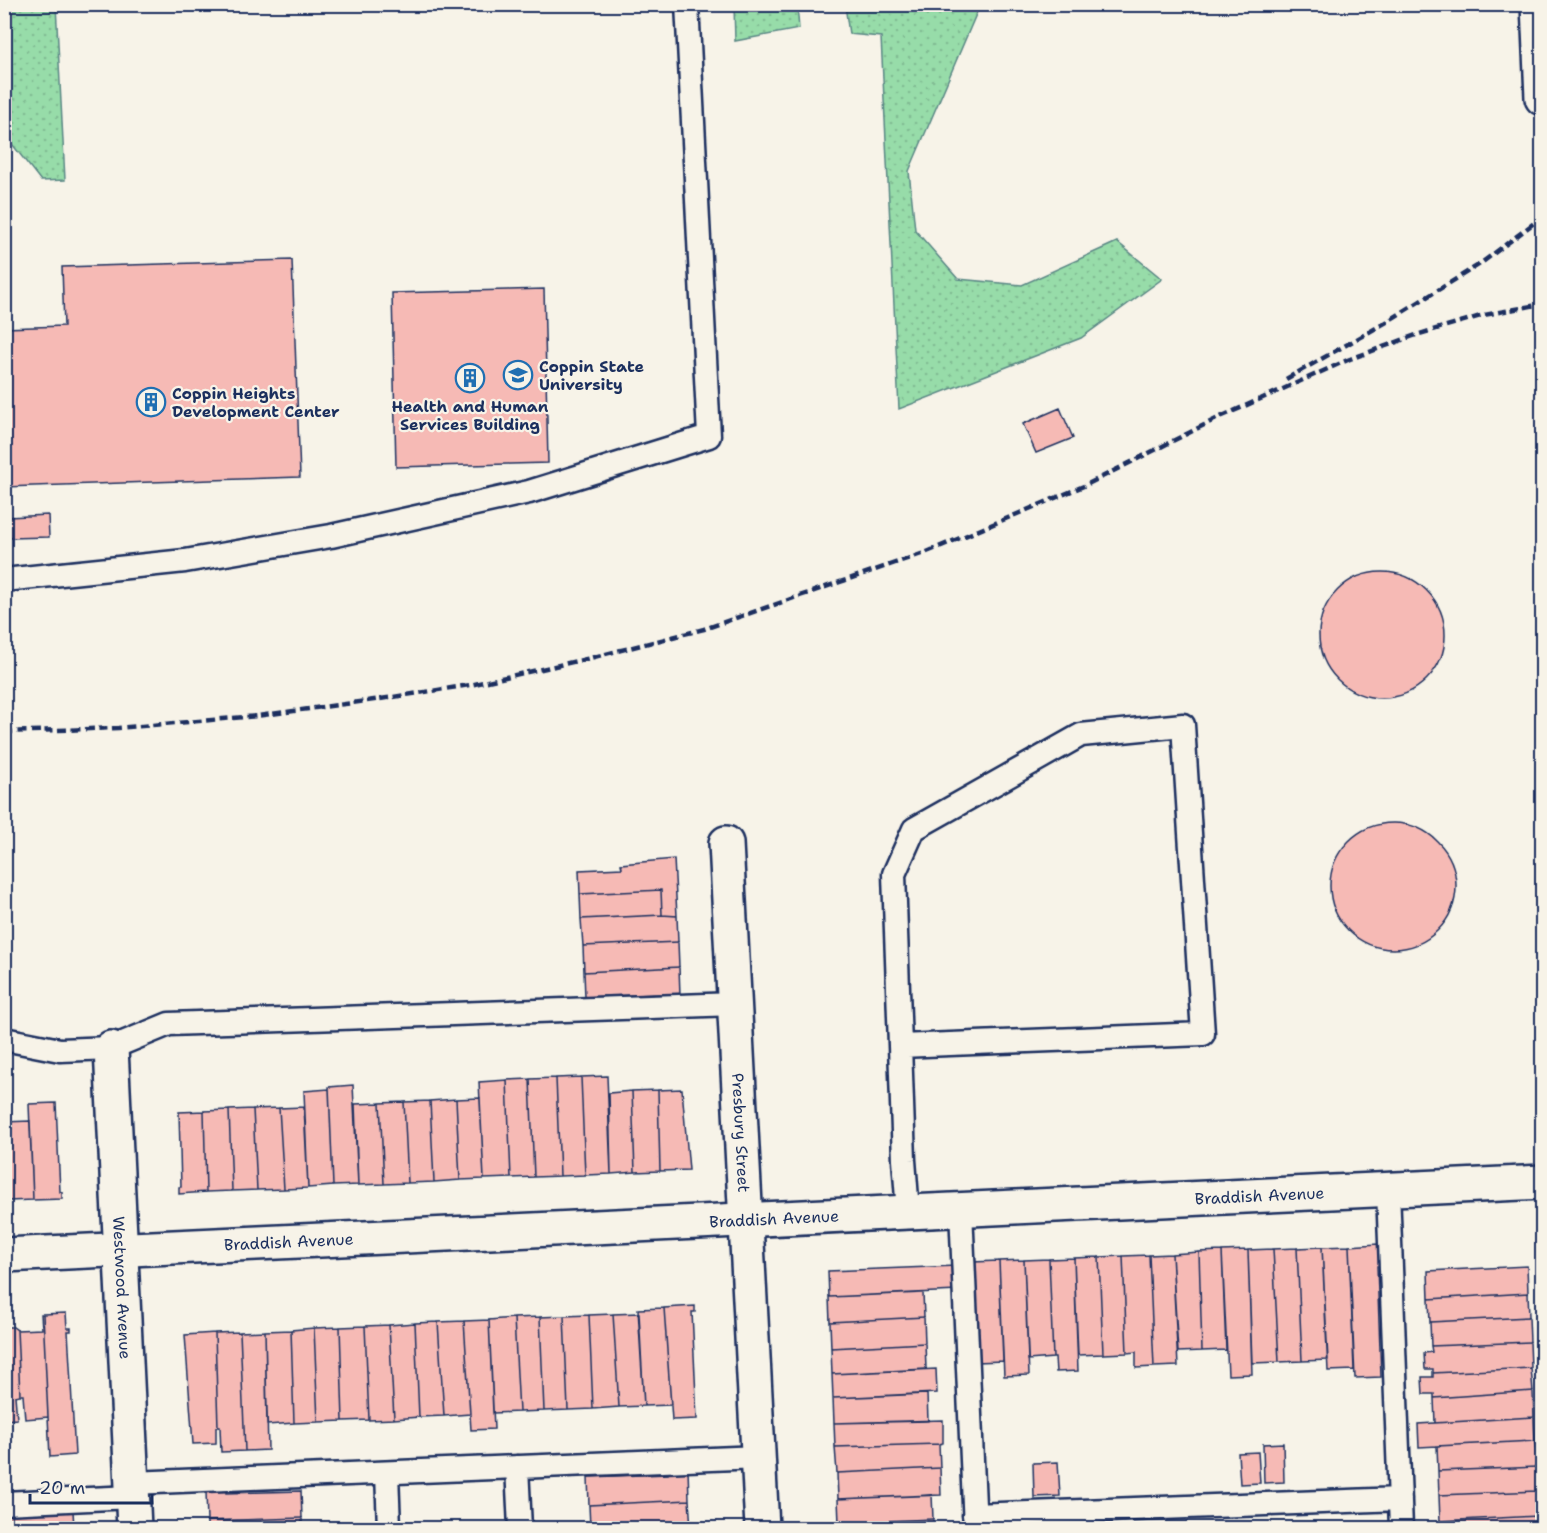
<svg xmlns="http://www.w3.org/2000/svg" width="1547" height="1533" font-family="'Shantell Sans',sans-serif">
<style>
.grass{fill:url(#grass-dots);stroke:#598684;stroke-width:1.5}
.building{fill:#f6bab5;stroke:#1b2f5e;stroke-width:1.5}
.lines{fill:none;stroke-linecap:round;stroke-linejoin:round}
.lane-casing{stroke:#1b2f5e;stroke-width:27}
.street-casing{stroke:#1b2f5e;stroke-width:38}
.secondary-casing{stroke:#1b2f5e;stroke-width:38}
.lane{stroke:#f7f3e8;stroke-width:22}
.street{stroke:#f7f3e8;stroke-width:33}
.secondary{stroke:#f7f3e8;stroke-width:33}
.rail{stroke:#1b2f5e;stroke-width:4.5;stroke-dasharray:9 4.5;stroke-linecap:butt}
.labels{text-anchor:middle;stroke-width:4.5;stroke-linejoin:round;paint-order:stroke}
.poi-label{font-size:16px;font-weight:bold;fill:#1b2f5e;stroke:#f7f3e8;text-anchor:start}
.street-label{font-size:16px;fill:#1b2f5e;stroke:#f7f3e8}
</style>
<defs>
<pattern id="grass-dots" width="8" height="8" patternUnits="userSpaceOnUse" patternTransform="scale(1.5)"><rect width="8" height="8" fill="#97dca9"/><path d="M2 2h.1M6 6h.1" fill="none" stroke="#82bd94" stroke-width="1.8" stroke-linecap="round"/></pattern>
</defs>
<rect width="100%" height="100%" fill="#f7f3e8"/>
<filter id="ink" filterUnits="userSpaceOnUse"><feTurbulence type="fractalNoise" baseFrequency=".0167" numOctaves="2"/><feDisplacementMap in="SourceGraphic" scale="12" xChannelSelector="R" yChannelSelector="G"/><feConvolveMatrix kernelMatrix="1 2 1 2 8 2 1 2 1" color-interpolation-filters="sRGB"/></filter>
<g filter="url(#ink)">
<!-- grass -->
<path class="grass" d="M5,4l51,1 9,175 -24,1 -36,-46z
M734,5h63l2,24 -64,12z
M845,5h135l-71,166 6,59 43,49 64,6 95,-43 45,37 -81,59 -182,71 -18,-372 -32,-3z"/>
<!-- building -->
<path class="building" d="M292,260l8,217 -296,10v-159l60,-2 -2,-59z
M544,289l4,174 -152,4 -4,-174z
M1060,408l13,30 -37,15 -13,-29z
M48,515l1,22 -40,1 -1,-21z
M1319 635a63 63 0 1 1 126 0a63 63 0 1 1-126 0Z
M1330 886a63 63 0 1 1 126 0a63 63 0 1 1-126 0Z
M674,859l3,57 -15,-1 -1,-25 -81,4 -1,-24 43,-2 -1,-4z
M661,890l1,25 -81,4 -1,-25z
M662,915l15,1 1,26 -95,4 -2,-27z
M678,942l1,25 -95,5 -1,-26z
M679,967l1,28 -21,1v-2l-74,3 -1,-25z
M607,1076l4,98 -26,1 -4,-98z
M581,1077l4,98 -25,1 -4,-98z
M556,1078l4,98 -26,1 -4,-98z
M530,1079l4,98 -23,1 -4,-98z
M507,1080l4,98 -27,1 -5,-97z
M353,1085l5,100 -25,1 -4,-99z
M329,1089l4,97 -25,2 -4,-97z
M682,1089l7,81 -29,1 -2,-81z
M658,1090l2,81 -25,1 -3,-81z
M632,1091l3,81 -24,2 -2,-81z
M480,1098l4,81 -24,1 -4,-81z
M456,1099l4,81 -26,2 -4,-81z
M430,1101l4,81 -26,1 -4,-81z
M404,1102l4,81 -24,1 -4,-81z
M56,1103l4,89h2v7l-29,1 -4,-96z
M380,1103l4,81 -26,1 -3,-81z
M304,1107l4,81 -24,1 -5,-81z
M279,1108l5,81 -27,1 -4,-81z
M253,1109l4,81 -25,1 -3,-81z
M229,1110l3,81 -26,1 -2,-81z
M204,1111l2,81 -27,2v-7h2l-2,-75z
M30,1121l3,79 -25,1 -4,-79z
M4,1132l4,69h-4z
M1378,1244l1,22h-2l4,111 -26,1 -6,-132z
M1349,1246l5,124 -26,1 -6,-124z
M1322,1247l6,113 -26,1 -5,-113z
M1297,1248l5,113 -23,1 -6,-113z
M1273,1249l6,113 -27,1 -4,-113z
M1248,1250l4,124 -24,1 -6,-124z
M1222,1251l4,99 -24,1 -3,-99z
M1199,1252l3,99 -24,1 -6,-98z
M1172,1254l6,112 -24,1 -5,-112z
M1149,1255l5,112 -18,1v-16l-9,1 -4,-97z
M1123,1256l4,97 -24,1 -4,-97z
M1099,1257l4,97 -25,1 -4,-97z
M1074,1258l4,113 -22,1 -1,-14h-2l-4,-99z
M1049,1259l4,99 -25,2 -4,-100z
M1024,1260l5,115 -25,1 -5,-115z
M999,1261l4,100 -27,1 -4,-100z
M956,1266l1,25 -128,6 -1,-26z
M1527,1266l1,27 -99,6 -1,-28z
M923,1293l1,24 -94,5 -1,-25z
M1528,1293l1,24 -99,5 -1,-23z
M695,1306v6h-3l5,107 -25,1 -8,-112z
M664,1308l7,97 -27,1 -6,-97z
M66,1313l1,15h4v3h-3l7,124 -25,2 -7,-143z
M639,1313l5,93 -25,1 -6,-93z
M41,1314h2l5,103 -23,2 -2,-24h-3l-3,-65 25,-1z
M613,1314l6,93 -26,2 -4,-94z
M589,1315l4,94 -25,1 -4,-94z
M564,1316l4,94 -24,1 -4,-94z
M540,1317l4,94 -25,1 -5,-94z
M924,1317l1,26 -94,5 -1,-26z
M1529,1317l1,25 -99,4 -1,-24z
M514,1318l5,94 -26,1 -4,-93z
M489,1320l5,109 -23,1 -7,-109z
M464,1321l6,93 -26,2 -6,-94z
M438,1322l6,94 -25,1 -4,-94z
M415,1323l4,94 -25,2 -5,-94z
M389,1325l5,94 -25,1 -4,-94z
M365,1326l4,94 -26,1 -3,-94z
M4,1327h9l4,3 3,65 -5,1 2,23 -13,1z
M340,1327l3,94 -25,1 -4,-94z
M314,1328l4,94 -24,1 -3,-93z
M291,1330l3,93 -27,2 -2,-94z
M265,1331l3,119 -23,1 -5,-119z
M240,1332l5,119 -24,1 -1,-25h-2l-3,-94z
M215,1333l3,94h-2v16l-23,1 -8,-109z
M1530,1342l1,26 -98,5v-4h-8l-1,-16 8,-1 -1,-6z
M925,1343l1,26 -94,5 -1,-26z
M1531,1368l2,23 -99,7v-4h-11l-1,-17h11v-4z
M936,1369l1,24 -104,5 -1,-24z
M1533,1391l1,26 -99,6 -1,-25z
M927,1394l1,27 -94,2 -1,-25z
M1534,1417l1,24 -116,6 -1,-23z
M943,1420v23l-4,1 -104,3 -1,-24z
M1535,1441l2,26 -99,4 -1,-25z
M1283,1443l1,39 -20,1 -1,-39z
M939,1444l1,24 -103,5 -2,-26z
M1258,1452l2,31 -20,1 -2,-31z
M1058,1462l2,34 -26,1 -1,-34z
M1537,1467v24l-98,4 -1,-24z
M940,1468l1,27 -103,4 -1,-26z
M688,1469l1,31 -100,5 -1,-28 80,-3v-4z
M226,1490v3l75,-2 1,27 -95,3 -1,-30z
M1537,1491l2,25 -99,5 -1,-26z
M932,1495l1,24 -94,4 -1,-24z
M689,1500l2,28 -101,-1 -1,-22z
M73,1511l1,17h-70v-14z
M1539,1516v12h-99v-7z
M302,1518v10h-95v-7z
M933,1519v9h-94v-5z"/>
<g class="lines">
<!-- lane casing -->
<g class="lane-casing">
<path id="lane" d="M4,580l181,-19 146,-25 198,-44 180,-56 -22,-432
M4,1039l56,11 51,-2 58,-24 566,-20
M900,1046l303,-12 -20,-309 -102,10 -167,94 -20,45 10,286 4,52
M1388,1190l13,338
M961,1210l14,318
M517,1467l3,61
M387,1473l2,55
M132,1483l627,-26
M4,1503l128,-6
M974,1515l426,-16"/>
</g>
<!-- street casing -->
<g class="street-casing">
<g id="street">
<path id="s1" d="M726,843l36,685"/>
<path id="s2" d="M111,1048l23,480"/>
<path id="s3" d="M4,1255l1538,-73"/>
</g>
</g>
<!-- secondary casing -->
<g class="secondary-casing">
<path id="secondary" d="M1538,4l4,94"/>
</g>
<!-- lane -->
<use href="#lane" class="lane"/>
<!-- street -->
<use href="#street" class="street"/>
<!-- secondary -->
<use href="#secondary" class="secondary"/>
<!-- rail -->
<path class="rail" d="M1286,379l99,-56 95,-59 62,-47
M4,732l114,-4 139,-12 117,-16 96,-15 116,-26 118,-30 223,-77 159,-67 132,-67 132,-59 66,-24 68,-20 58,-11"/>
</g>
</g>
<!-- icons -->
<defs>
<g id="university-ring" transform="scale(1.5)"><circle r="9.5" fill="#f7f3e8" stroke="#1f6fb2" stroke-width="1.5"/><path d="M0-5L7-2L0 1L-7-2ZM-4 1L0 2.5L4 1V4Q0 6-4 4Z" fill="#1f6fb2"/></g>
<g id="building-ring" transform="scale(1.5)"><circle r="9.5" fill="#f7f3e8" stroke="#1f6fb2" stroke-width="1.5"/><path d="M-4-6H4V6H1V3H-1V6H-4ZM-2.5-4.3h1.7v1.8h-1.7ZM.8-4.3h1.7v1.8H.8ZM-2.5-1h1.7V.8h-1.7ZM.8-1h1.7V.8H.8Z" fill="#1f6fb2"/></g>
</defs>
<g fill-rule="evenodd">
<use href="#university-ring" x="518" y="375"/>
<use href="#building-ring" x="470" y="378"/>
<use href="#building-ring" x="151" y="402"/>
</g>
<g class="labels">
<!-- poi labels -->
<g class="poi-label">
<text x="539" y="372">Coppin State<tspan x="539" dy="18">University</tspan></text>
<text x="172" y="399">Coppin Heights<tspan x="172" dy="18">Development Center</tspan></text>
<text x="470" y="412" text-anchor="middle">Health and Human<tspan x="470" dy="18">Services Building</tspan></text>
</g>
<!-- street labels -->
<g class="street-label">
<text dy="6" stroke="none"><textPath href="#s1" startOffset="290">Presbury Street</textPath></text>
<text dy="6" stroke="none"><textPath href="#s3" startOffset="1257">Braddish Avenue</textPath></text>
<text dy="6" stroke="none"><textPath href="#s3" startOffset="771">Braddish Avenue</textPath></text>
<text dy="6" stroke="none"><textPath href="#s3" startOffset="285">Braddish Avenue</textPath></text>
<text dy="6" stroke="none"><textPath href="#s2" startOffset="240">Westwood Avenue</textPath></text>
</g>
</g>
<!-- margin -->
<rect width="1547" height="1533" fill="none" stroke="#f7f3e8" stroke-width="24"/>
<rect x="12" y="12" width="1523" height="1509" fill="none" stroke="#1b2f5e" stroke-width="2" filter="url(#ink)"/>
<!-- scale -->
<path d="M30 1494v9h122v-9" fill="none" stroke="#1b2f5e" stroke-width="3"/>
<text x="39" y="1494" font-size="18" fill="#1b2f5e" stroke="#f7f3e8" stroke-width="4.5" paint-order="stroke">20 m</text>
</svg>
